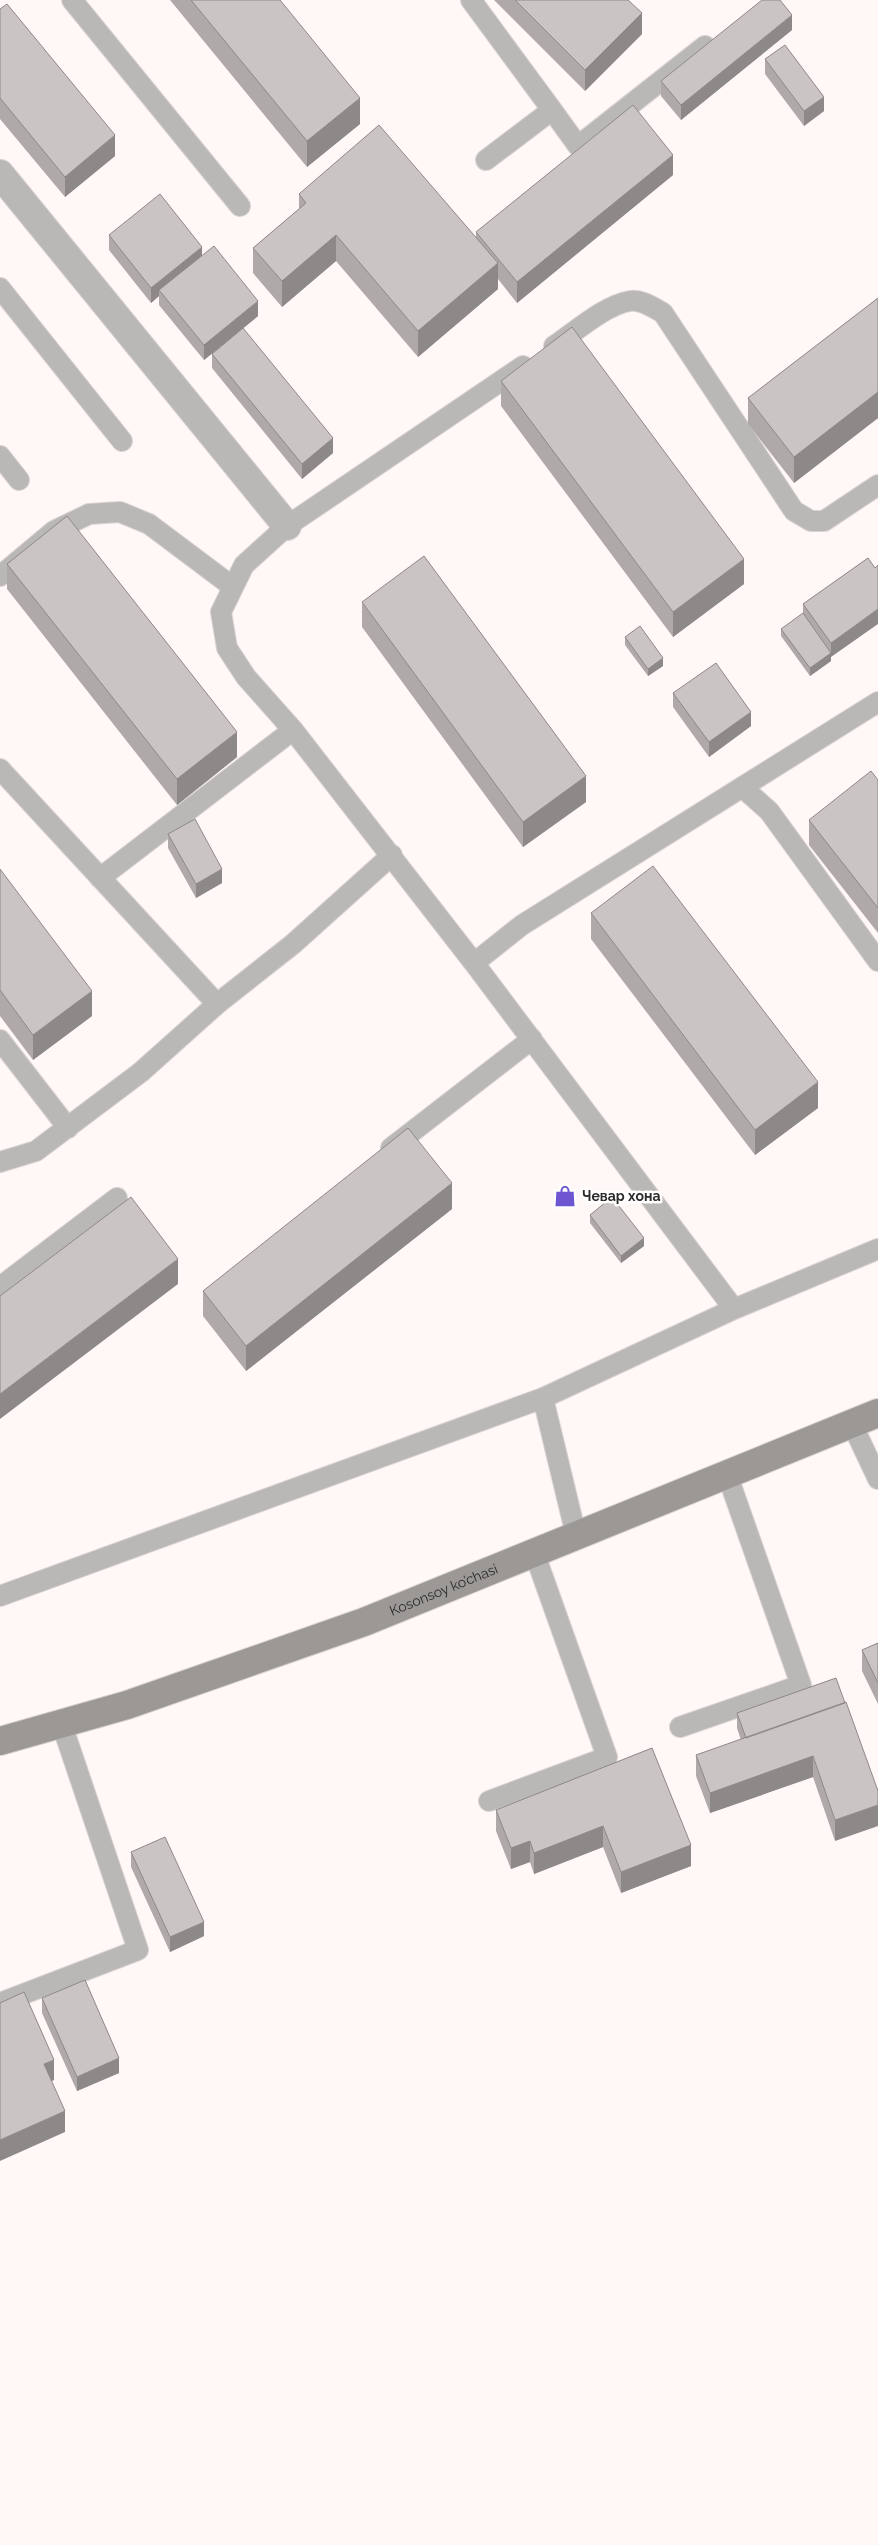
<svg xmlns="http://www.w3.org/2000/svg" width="878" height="2545" font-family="Raleway,sans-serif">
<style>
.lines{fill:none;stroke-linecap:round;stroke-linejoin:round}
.service-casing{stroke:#d9d3d1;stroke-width:22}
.minor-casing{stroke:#d9d3d1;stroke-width:30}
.secondary-casing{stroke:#d9d3d1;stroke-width:30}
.service{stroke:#bab8b6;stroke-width:20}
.minor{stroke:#bab8b6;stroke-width:28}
.secondary{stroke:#9b9896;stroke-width:28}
.wall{fill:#afa9a9}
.shaded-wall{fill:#8e8989}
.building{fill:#cbc4c4;stroke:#8e8989}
.labels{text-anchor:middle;stroke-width:5;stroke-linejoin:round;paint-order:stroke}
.poi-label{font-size:14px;font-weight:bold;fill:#2e2c2b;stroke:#fff;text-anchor:start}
.street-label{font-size:14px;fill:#2e2c2b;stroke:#fff}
</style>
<rect width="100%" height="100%" fill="#fff8f6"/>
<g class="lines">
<!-- service casing -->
<g class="service-casing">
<path id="service" d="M72,0l168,206
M471,0l81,110 -66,50
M552,110l26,36 127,-100
M0,288l122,153
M554,346c21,-14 51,-41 76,-45 11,-2 24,7 33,12l131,198 17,10h13l54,-36
M0,456l19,24
M0,576l54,-45 35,-17 31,-2 29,12 84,63
M0,769l217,235
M742,787l27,24 109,150
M100,878l193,-148
M474,963l-181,-233 -47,-53 -19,-29 -6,-36 23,-47 43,-39 236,-160
M0,1040l68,88
M391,1148l141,-109
M0,1162l36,-11 105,-79 76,-68 76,-60 99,-89
M0,1287l117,-89
M734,1309l-260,-346 48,-38 356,-223
M543,1398l33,137
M852,1424l26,55
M0,1596l543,-198 191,-89 144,-60
M680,1727l121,-42 -74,-211
M489,1801l118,-44 -73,-205
M0,2003l138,-53 -76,-225"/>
</g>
<!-- minor casing -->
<g class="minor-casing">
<path id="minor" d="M0,174l287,352"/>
</g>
<!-- secondary casing -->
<g class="secondary-casing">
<g id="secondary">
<path id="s1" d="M0,1741l127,-36 237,-83 514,-209"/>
</g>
</g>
<!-- service -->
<use href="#service" class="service"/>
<!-- minor -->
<use href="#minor" class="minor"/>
<!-- secondary -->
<use href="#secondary" class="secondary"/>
</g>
<!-- wall -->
<path class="wall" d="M170,0h110l80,124 -53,43z
M494,0h134l14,34 -57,57z
M0,9l115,147 -50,41 -65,-78z
M792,30l-111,90 -20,-24v-15z
M765,59l59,52 -20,15 -39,-52z
M673,175l-156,128 -19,-24v10l-80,68 -82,-96 -54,46 -29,-34v-25l46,-39v-15l177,44v-6z
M109,235l93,20 56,61 -54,44 -45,-55v-9l-8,7 -42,-53z
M878,298v120l-84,65 -46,-59v-26z
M212,354l121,99 -31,26 -90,-111z
M501,381l243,203 -71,53 -172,-231z
M868,558l-37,99v4l-21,15 -29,-40v-7l22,-15v-10z
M7,564l230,193 -60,48 -170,-216z
M362,602l224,200 -63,45 -161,-220z
M625,637l38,29 -15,10 -23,-31z
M673,693l78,33 -42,31 -36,-50z
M878,780v153l-69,-88v-25z
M168,834l54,49 -26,15 -28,-50z
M0,869l92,147 -59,44 -33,-44z
M591,913l227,195 -63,47 -164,-216z
M452,1209l-206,162 -43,-55v-25z
M590,1215l54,31 -23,17 -31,-40z
M878,1643v61l-16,-33v-21z
M836,1678l-1,163 -22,-64 -103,36 -14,-37v-21l45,-15 -4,-12v-15z
M652,1748l39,118 -70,27 -18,-46 -69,27 -4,-12 -19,7 -15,-38v-21z
M131,1852l73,84 -34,16 -39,-85z
M42,1998l77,75 -42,18 -35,-78z"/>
<!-- shaded-wall -->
<path class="shaded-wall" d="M642,13v21l-57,57v-21z
M792,15v15l-111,90v-15z
M824,97v14l-20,15v-15z
M360,98v26l-53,43v-26z
M115,135v21l-50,41v-20z
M673,155v20l-156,128v-21z
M336,235v26l-54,46v-26z
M202,247v15l-43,28v6l-8,7v-15z
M498,263v26l-80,68v-26z
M258,301v15l-54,44v-15z
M878,392v26l-84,65v-26z
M333,438v15l-31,26v-15z
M744,559v25l-71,53v-25z
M878,609v15l-47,33v4l-21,15v-8l21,-15v-10z
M663,658v8l-15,10v-7z
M751,712v14l-42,31v-15z
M237,732v25l-60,48v-26z
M586,776v26l-63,45v-25z
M222,869v14l-26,15v-14z
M92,991v25l-59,44v-25z
M818,1082v26l-63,47v-25z
M452,1183v26l-206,162v-25z
M644,1238v8l-23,17v-7z
M178,1259v25l-178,135v-25z
M813,1756v21l-103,36v-20z
M878,1805v21l-43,15v-21z
M603,1826v21l-69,27v-21z
M530,1841v21l-19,7v-21z
M691,1845v21l-70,27v-21z
M204,1922v14l-34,16v-15z
M119,2058v15l-42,18v-14z
M54,2060v20l-10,5v-21z
M65,2111v21l-65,29v-21z"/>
<!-- building -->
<path class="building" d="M191,0h89l80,98 -53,43z
M515,0h113l14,13 -57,57z
M762,0h18l12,15 -111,90 -20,-24z
M7,4l108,131 -50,42 -65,-79v-89z
M785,45l39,52 -20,14 -39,-52z
M633,105l40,50 -156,127 -41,-50z
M379,125l119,138 -80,68 -82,-96 -54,46 -29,-33 53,-45 -7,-9z
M160,194l42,53 -51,41 -42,-53z
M214,246l44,55 -54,44 -45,-55z
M878,298v94l-84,65 -46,-59z
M572,327l172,232 -71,53 -172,-231z
M243,328l90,110 -31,26 -90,-110z
M67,516l170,216 -60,47 -170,-215z
M424,556l162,220 -63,46 -161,-220z
M868,558l7,10 3,-3v44l-47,34 -28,-39z
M803,613l28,40 -21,15 -29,-39z
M640,626l23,32 -15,11 -23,-32z
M716,663l35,49 -42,30 -36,-49z
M871,771l7,9v128l-69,-88z
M195,819l27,50 -26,15 -28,-50z
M653,866l165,216 -63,48 -164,-217z
M0,869l92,122 -59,44 -33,-45z
M408,1128l44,55 -206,163 -43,-55z
M131,1197l47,62 -178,135v-98z
M612,1197l32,41 -23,18 -31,-41z
M878,1643v40l-16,-33z
M836,1678l9,25 -99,35 -9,-25z
M846,1702l32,89v14l-43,15 -22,-64 -103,37 -14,-38z
M652,1748l39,97 -70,27 -18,-46 -69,27 -4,-12 -19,7 -15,-38z
M165,1837l39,85 -34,15 -39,-85z
M85,1980l34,78 -42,19 -35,-79z
M24,1992l30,68 -10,4 21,47 -65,29v-137z"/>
<!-- icons -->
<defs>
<g id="shop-bare" transform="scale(1.725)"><path d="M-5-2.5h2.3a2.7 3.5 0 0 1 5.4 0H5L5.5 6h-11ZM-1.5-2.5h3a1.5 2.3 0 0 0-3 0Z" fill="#6d56d0" stroke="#fff" stroke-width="2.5" paint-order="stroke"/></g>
</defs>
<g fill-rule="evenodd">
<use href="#shop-bare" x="565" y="1196"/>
</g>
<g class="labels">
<!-- poi labels -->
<g class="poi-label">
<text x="582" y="1201">Чевар хона</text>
</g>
<!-- street labels -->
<g class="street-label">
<text dy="5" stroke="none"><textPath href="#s1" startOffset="469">Kosonsoy ko’chasi</textPath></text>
</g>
</g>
</svg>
